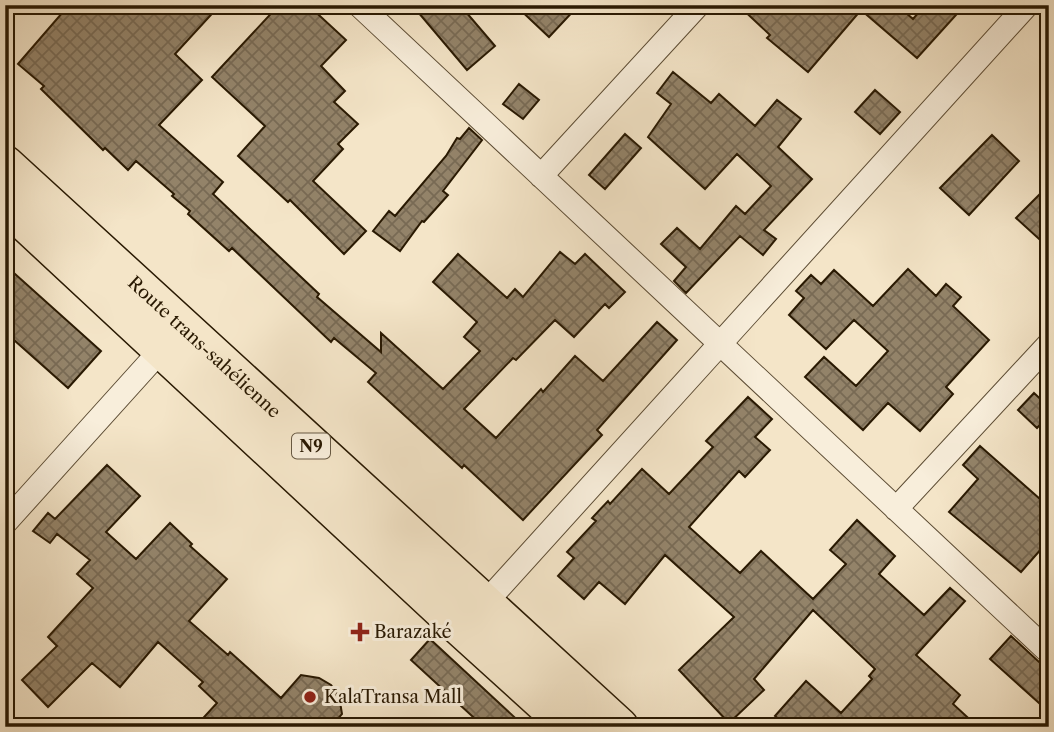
<svg xmlns="http://www.w3.org/2000/svg" width="1054" height="732" font-family="'Libre Caslon Text',serif">
<style>
.building{fill:url(#building-cross-hatch);stroke:#291902;stroke-width:2}
.lines{fill:none;stroke-linecap:round;stroke-linejoin:round}
.minor-casing{stroke:#5c4c34;stroke-width:25}
.trunk-casing{stroke:#291902;stroke-width:41}
.minor{stroke:#f8eedb;stroke-width:23}
.trunk{stroke:#f4e5c8;stroke-width:38}
.poi-dot{fill:#8f2418;stroke:#f8eedb;stroke-width:2.5}
.labels{text-anchor:middle;stroke-width:6;stroke-linejoin:round;paint-order:stroke}
.shield{fill:#f8eedb;stroke:#675943;stroke-width:2}
.shield-label{font-size:16px;font-weight:bold;fill:#291902}
.street-label{font-size:18px;fill:#291902;stroke:#f8eedb}
.poi-label{font-size:18px;fill:#291902;stroke:#f8eedb;text-anchor:start}
</style>
<defs>
<pattern id="building-cross-hatch" width="8" height="8" patternUnits="userSpaceOnUse" patternTransform="scale(1.75)"><rect width="8" height="8" fill="#938369"/><path d="M0 0l8 8M0 8l8-8" fill="none" stroke="#786a54"/></pattern>
</defs>
<rect width="100%" height="100%" fill="#f4e5c8"/>
<filter id="stains"><feTurbulence type="fractalNoise" baseFrequency=".00286" numOctaves="4"/><feColorMatrix values="0 0 0 0 .2 0 0 0 0 .09 0 0 0 0 .02 0 0 0 .5 -.17"/></filter>
<radialGradient id="worn" r=".72"><stop offset=".6" stop-color="#630" stop-opacity="0"/><stop offset="1" stop-color="#630" stop-opacity=".3"/></radialGradient>
<!-- building -->
<path class="building" d="M69,5h151l-45,49 27,26 -43,45 64,57 -10,12 106,100 -2,3 64,55v-19l62,56 37,-38 -16,-14 13,-15 -44,-40 25,-28 49,44 8,-9 8,8 37,-45 15,12 10,-10 40,38 -16,16 -4,-4 -31,33 -19,-17 -39,40 -3,-2 -49,51 32,29 45,-49 2,3 32,-36 28,25 54,-59 20,18 -80,90 5,5 -79,85 -59,-55 -2,3 -94,-86 8,-9 -42,-35 -3,4 -99,-94 -3,3 -41,-37 2,-3 -18,-15 2,-2 -38,-33 -8,9 -23,-22 -2,2 -62,-61 3,-3 -26,-22z
M279,5h29l38,35 -25,26 24,25 -11,11 24,22 -20,20 5,5 -30,32 53,50 -22,23 -54,-54 -2,2 -50,-46 27,-30 -53,-49z
M412,5h48l35,41 -28,24z
M515,5h64l-30,32z
M738,5h159l16,14 12,-14h40l-48,53 -56,-48 -53,62 -41,-34 3,-3z
M673,72l38,31 8,-9 36,32 22,-26 24,19 -23,28 34,32 -48,51 12,9 -13,16 -23,-19 -54,57 -12,-12 12,-14 -25,-23 16,-16 23,21 36,-43 9,8 26,-28 -34,-32 -32,35 -57,-52 23,-33 -14,-11z
M519,84l20,16 -16,19 -20,-15z
M875,90l25,22 -20,22 -25,-22z
M469,128l13,12 -39,51 5,4 -24,27 -2,-1 -22,30 -27,-20 16,-20 6,5 51,-60 11,-18 3,1z
M625,134l16,14 -36,41 -16,-14z
M992,135l27,26 -50,54 -29,-27z
M1049,185v63l-33,-30z
M5,265l96,86 -33,37 -63,-56z
M908,269l28,27 10,-12 15,13 -8,9 36,34 -43,47 7,7 -33,37 -32,-28 -25,27 -58,-53 19,-20 32,29 32,-35 -34,-31 -28,29 -37,-34 15,-17 -8,-7 15,-16 10,9 13,-14 39,36z
M1034,393l15,14v8l-12,13 -19,-18z
M748,397l24,22 -17,18 15,13 -25,27 -6,-6 -50,56 51,46 21,-22 52,48 33,-35 -16,-14 27,-30 38,36 -16,18 45,41 26,-27 15,13 -49,54 44,40 -7,9 25,23h-190l-13,-11 31,-35 35,32 31,-34 -3,-3 6,-7 -62,-59 -59,69 10,11 -35,33 -50,-53 55,-53 -69,-62 -40,49 -26,-22 -15,17 -26,-23 16,-18 -7,-6 29,-31 -4,-3 16,-17 2,3 32,-35 27,25 44,-47 -7,-6z
M980,446l69,61v33l-28,32 -72,-60 29,-33 -15,-14z
M107,465l33,31 -34,36 30,27 34,-36 22,21 -2,2 37,33 -38,42 39,34 2,-3 51,46 20,-23 18,3 12,7 8,11 3,18 -11,13h-136l22,-24 -18,-17 4,-4 -45,-40 -38,45 -28,-24 -44,44 -26,-27 35,-34 -9,-9 45,-49 -16,-14 13,-14 -33,-26 -7,9 -17,-12 15,-18 7,6z
M1011,636l28,26 10,4v46l-59,-53z
M430,639l95,88h-41l-73,-67z"/>
<g class="lines">
<!-- minor casing -->
<g class="minor-casing">
<path id="minor" d="M359,5l690,647
M541,176l157,-171
M896,509l153,-165
M5,523l165,-183
M477,612l550,-607"/>
</g>
<!-- trunk casing -->
<g class="trunk-casing">
<g id="trunk">
<path id="s1" d="M5,165l614,562"/>
<path d="M5,203l458,426 108,98"/>
</g>
</g>
<!-- minor -->
<use href="#minor" class="minor"/>
<!-- trunk -->
<use href="#trunk" class="trunk"/>
</g>
<!-- markers -->
<g class="poi-dot">
<path d="M356.5 621.5h7v7h7v7h-7v7h-7v-7h-7v-7h7z"/>
<circle cx="310" cy="697" r="7"/>
</g>
<g class="labels">
<!-- shield labels -->
<rect class="shield" x="292" y="433.5" width="38" height="25" rx="5"/>
<g class="shield-label">
<text x="311" y="452">N9</text>
</g>
<!-- street labels -->
<g class="street-label">
<text dy="6" stroke="none"><textPath href="#s1" startOffset="270">Route trans-sahélienne</textPath></text>
</g>
<!-- poi labels -->
<g class="poi-label">
<text x="374" y="638">Barazaké</text>
<text x="324" y="703">KalaTransa Mall</text>
</g>
</g>
<!-- margin -->
<rect width="1054" height="732" fill="none" stroke="#f4e5c8" stroke-width="28"/>
<rect x="7" y="7" width="1040" height="718" fill="none" stroke="#291902" stroke-width="3.5"/>
<rect x="14" y="14" width="1026" height="704" fill="none" stroke="#291902" stroke-width="2"/>
<rect width="100%" height="100%" filter="url(#stains)"/>
<rect width="100%" height="100%" fill="url(#worn)"/>
</svg>
